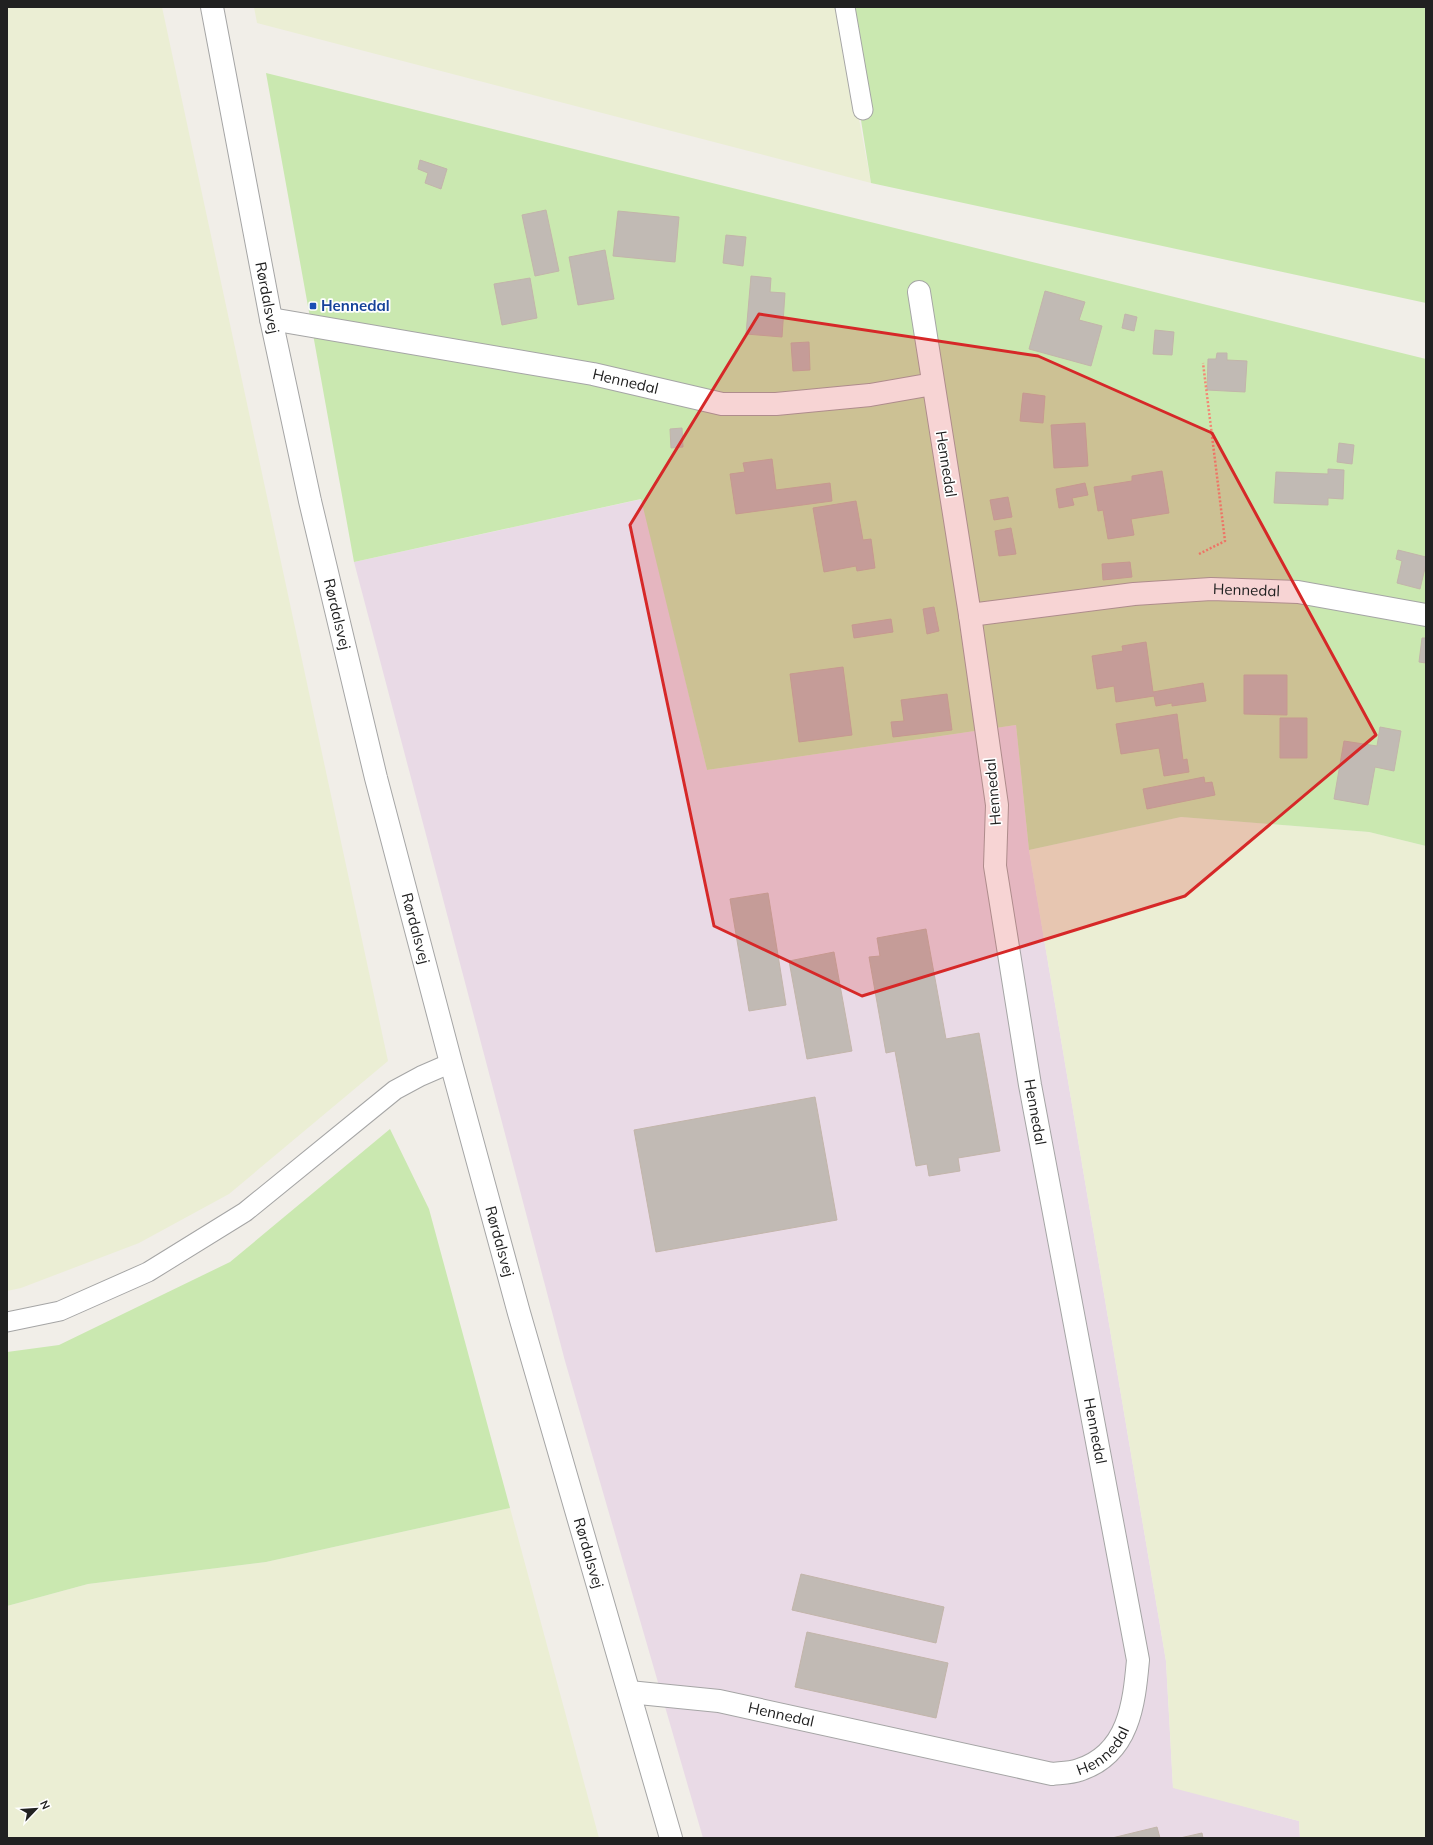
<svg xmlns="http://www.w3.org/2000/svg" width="1433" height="1845" font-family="Mulish,sans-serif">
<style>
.industrial{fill:#e9dae6}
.farmland{fill:#ebeed4}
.grass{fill:#cae8b0}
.building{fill:#c1bab4;stroke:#c2b5aa}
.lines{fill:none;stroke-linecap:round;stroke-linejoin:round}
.service-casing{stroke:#a5a5a5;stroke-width:21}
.minor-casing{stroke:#a5a5a5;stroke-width:24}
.tertiary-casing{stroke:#a5a5a5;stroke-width:24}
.path{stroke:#f48675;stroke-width:2.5;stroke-dasharray:2 2;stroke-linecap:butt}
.service{stroke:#fff;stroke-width:19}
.minor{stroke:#fff;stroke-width:22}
.tertiary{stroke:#fff;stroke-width:22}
.marked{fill:#d62828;fill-opacity:0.2;stroke:#d62828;stroke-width:3;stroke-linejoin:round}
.transit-dot{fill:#1a4fb4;stroke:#fff;stroke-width:1.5}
.labels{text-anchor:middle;stroke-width:3.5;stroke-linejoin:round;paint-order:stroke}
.street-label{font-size:15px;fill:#212121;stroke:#fff}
.transit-label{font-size:15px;font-weight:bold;fill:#164399;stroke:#fff;text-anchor:start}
</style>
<rect width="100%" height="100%" fill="#f1eee8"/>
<!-- industrial -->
<path class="industrial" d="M642,499l65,271 309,-45 13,125 137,811 7,126 126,34 1,17h-597l-138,-477 -211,-799z"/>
<!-- farmland -->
<path class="farmland" d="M7,7h155l226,1054 -159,133 -90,49 -118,45 -14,3z
M254,7h584l33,176 -614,-160z
M1181,817l188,15 57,14v992h-126l-1,-17 -126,-33 -7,-127 -137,-811z
M510,1508l89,330h-592v-232l81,-22 178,-22z"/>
<!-- grass -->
<path class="grass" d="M843,7h583v296l-555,-120z
M266,73l1160,286v487l-57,-14 -188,-15 -152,33 -13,-125 -309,45 -66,-271 -287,63z
M390,1129l39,80 81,299 -244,54 -178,22 -81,22v-254l52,-7 171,-83z"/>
<!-- building -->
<path class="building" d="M420,160l27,9 -6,20 -16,-6 3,-10 -10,-4z
M546,210l13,61 -24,5 -13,-61z
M618,211l61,6 -4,45 -62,-6z
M726,235l20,2 -3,29 -20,-3z
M605,250l9,49 -36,6 -9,-48z
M751,276l20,2 -1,14 15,1 -3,44 -36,-3z
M530,278l7,40 -35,7 -8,-41z
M1045,291l40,11 -6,18 23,6 -11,40 -62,-17z
M1125,314l12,3 -3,14 -12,-3z
M1155,330l19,2 -2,23 -19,-1z
M809,342l1,28 -17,1 -2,-28z
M1217,353h10v7l20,1 -2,31 -38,-2 1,-31h8z
M1023,393l22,3 -2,27 -23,-2z
M1085,423l3,43 -34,2 -3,-43z
M682,428l1,19 -12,1 -1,-19z
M1339,443l15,2 -2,19 -15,-2z
M772,459l4,31 54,-7 2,18 -96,13 -6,-40 15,-2 -2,-9z
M1328,469l16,1 -1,29 -15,-1v7l-54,-2 2,-31 52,2z
M1162,471l7,42 -38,6 3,16 -26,4 -5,-29 -5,1 -4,-24 38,-6v-5z
M1085,483l3,12 -16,3 2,7 -15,3 -3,-19z
M1008,497l4,20 -18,3 -4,-20z
M856,501l7,39 8,-1 4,29 -18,3 -1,-5 -32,6 -11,-64z
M1011,528l5,26 -17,2 -4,-25z
M1398,550l28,7v7l-6,25 -23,-6 5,-22 -6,-2z
M1130,562l2,15 -29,3 -1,-16z
M934,607l5,24 -12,3 -4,-25z
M891,619l2,13 -39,6 -2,-13z
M1422,638h4v25l-7,-1z
M1146,642l7,50 50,-9 3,18 -34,5v-3l-16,3 -2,-10 -38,6 -2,-16 -17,3 -5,-33 31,-5 -1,-5z
M843,667l9,68 -53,7 -9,-68z
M1244,675h43v40l-43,-1z
M947,694l5,36 -59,7 -2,-15 13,-1 -3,-21z
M1177,714l6,46 4,-1 2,13 -25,4 -5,-28 -38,6 -5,-30z
M1280,718h27v40h-27z
M1380,727l21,4 -7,40 -19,-4 -7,38 -34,-6 10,-58 33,5z
M1204,777l1,6 7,-1 3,13 -68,14 -4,-20z
M768,893l18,112 -37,6 -19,-112z
M926,929l20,110 33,-6 21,118 -42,7 2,13 -31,5 -2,-12 -11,2 -21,-115 -9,2 -17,-96 11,-1 -3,-18z
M834,952l18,99 -45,8 -18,-98z
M815,1097l22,123 -181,32 -22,-122z
M801,1574l143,33 -8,36 -144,-33z
M807,1632l141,31 -12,55 -141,-31z
M1157,1827l3,11h-48z
M1202,1833l1,5h-23z"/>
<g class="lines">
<!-- service casing -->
<g class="service-casing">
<path id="service" d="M845,7l18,103
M7,1322l53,-11 88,-39 97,-60 150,-122 26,-14 30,-13"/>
</g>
<!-- minor casing -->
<g class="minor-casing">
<g id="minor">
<path id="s1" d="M271,319l322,55 129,30h54l94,-9 63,-11"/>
<path id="s2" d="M970,615l164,-21 77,-5 87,3 128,23"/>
<path id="s3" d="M629,1692l90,9 333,73c8,-1 19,-1 27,-4 50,-16 55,-66 59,-110l-108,-575 -35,-219 2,-61 -27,-190 -51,-323"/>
</g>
</g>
<!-- tertiary casing -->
<g class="tertiary-casing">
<g id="tertiary">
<path id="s4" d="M212,7l59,312 39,182 66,277 75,285 68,250 152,525"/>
</g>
</g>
<!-- path -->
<path class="path" d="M1199,554l26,-13 -22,-178"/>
<!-- service -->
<use href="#service" class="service"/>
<!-- minor -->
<use href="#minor" class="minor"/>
<!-- tertiary -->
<use href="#tertiary" class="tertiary"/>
</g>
<!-- marked area -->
<path class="marked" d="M759,314l279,42 174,77 164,302 -191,161 -323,100 -148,-70 -84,-401z"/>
<!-- markers -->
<rect class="transit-dot" x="309" y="302" width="8" height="8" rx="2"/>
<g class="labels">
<!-- street labels -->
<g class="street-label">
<text dy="5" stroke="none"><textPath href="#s4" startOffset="296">Rørdalsvej</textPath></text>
<text dy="5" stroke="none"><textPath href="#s1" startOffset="360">Hennedal</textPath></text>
<text transform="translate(946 464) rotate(81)" y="5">Hennedal</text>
<text dy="5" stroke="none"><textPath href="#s2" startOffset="278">Hennedal</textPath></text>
<text dy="5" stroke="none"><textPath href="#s4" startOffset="620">Rørdalsvej</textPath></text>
<text transform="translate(993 792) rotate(-95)" y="5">Hennedal</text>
<text dy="5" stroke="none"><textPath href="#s4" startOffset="944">Rørdalsvej</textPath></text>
<text transform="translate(1035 1112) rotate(80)" y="5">Hennedal</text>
<text dy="5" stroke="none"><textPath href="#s4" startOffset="1268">Rørdalsvej</textPath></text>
<text transform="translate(1095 1431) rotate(79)" y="5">Hennedal</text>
<text dy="5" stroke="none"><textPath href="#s4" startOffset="1592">Rørdalsvej</textPath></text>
<text dy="5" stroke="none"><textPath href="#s3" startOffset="154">Hennedal</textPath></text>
<text dy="5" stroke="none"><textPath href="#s3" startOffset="490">Hennedal</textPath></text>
</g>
<!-- transit labels -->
<g class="transit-label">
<text x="321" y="311">Hennedal</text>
</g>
</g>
<!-- border -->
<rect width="1433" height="1845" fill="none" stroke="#212121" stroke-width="16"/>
<!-- north arrow -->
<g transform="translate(36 1809) rotate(65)" stroke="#ffffff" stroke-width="3" paint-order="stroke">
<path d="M0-3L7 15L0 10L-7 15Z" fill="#212121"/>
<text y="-6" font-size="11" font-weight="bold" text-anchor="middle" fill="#212121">N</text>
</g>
</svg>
